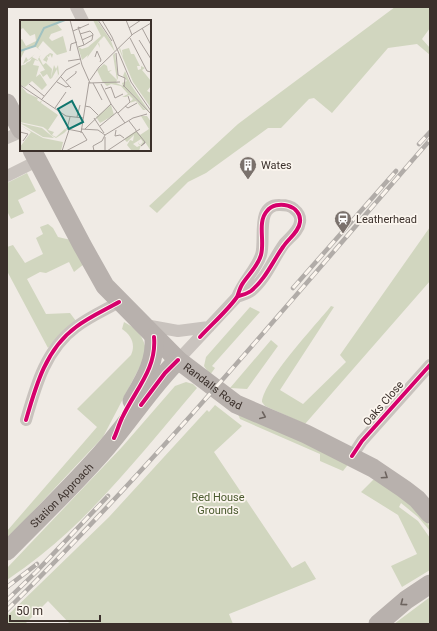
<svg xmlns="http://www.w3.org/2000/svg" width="437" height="631" font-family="Roboto,sans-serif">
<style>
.green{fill:#d1d6bf}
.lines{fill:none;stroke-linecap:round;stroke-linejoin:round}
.street{stroke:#c9c3be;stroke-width:12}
.primary{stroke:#b8b1ad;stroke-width:19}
.rail-casing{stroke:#b1aca8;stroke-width:4.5}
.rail{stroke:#fbf5ee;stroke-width:3;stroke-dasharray:9;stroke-linecap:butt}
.cycleway-casing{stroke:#fbf5ee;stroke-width:6}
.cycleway{stroke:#d6006c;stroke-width:4}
.oneway{stroke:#6d645f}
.labels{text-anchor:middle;stroke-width:3.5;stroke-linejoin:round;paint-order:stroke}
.poi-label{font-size:11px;fill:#3b302b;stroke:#fbf5ee;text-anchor:start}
.street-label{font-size:11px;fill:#3b302b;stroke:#fbf5ee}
.park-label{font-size:11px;fill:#4a5a2e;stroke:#fbf5ee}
.inset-river{fill:none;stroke:#a1c2c1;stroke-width:2}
.inset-road{fill:none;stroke:#a8a09b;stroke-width:1}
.view{fill:#0f766e;fill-opacity:0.15;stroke:#0f766e;stroke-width:2}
.inset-edge{fill:none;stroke:#3b302b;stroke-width:2}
</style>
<rect width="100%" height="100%" fill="#f0ebe5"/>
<!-- green -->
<path class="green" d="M395,7h35v21l-8,11 8,9v7l-13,-11 -29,4 -56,65 -18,-15 -5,1 -28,29h-13l-62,45 -18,9 -31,31 -8,-7 89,-82z
M27,173l9,18 -18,9 6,13 -13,6 -4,-8v-28z
M48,224l5,4 5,9 13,3 13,24 -10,8 -5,-10 -23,11 -6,-1 -13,7 19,35 24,-1 6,8 -28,27 -41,-77v-24l6,-2 12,18 18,-9 -7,-16 7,-4 -3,-7z
M430,227v54l-125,143 -40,-18 -3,-4c2,-22 53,-76 69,-96l3,1 -54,83 23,14 43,-42 -6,-7z
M250,307l10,5 -48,54 3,2 -5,7 -6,-9 2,-9z
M124,322c15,8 19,14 23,31l-44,84 -96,102v-8l90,-104 -20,-18 54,-54c5,-11 0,-20 -9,-26z
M271,340l7,6 -31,43 -17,-1z
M186,382l7,2 4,4c-49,57 -97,120 -156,167 -11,9 -23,17 -34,25v-12l115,-121 53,-61z
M215,405l27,21 -28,26 78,116 13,-7 11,18 -87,35 4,10h-163l-22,-23 -23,23h-18v-8l102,-99 98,-107 2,2z
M238,414l112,48 -7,9 -23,-10v-7l-80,-35z
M378,479c15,11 52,34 52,52l-12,-14 -17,-14 -2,4 19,14 12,17v32l-28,17 -11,-21 26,-12 -19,-39 -37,-23 12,-12z
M430,597v27h-36z"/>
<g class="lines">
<!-- street -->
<path class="street" d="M76,7l7,14
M7,138l14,-6
M7,176l30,-15
M145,325l33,6 31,-4
M178,360l59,-63c6,-16 19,-27 24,-42 5,-15 -6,-51 19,-50 5,0 11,1 14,4 4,3 7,8 6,13 -1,9 -10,15 -16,22 -11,15 -18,35 -33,47 -4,3 -10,4 -14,6
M26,420c10,-35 20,-71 50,-93 13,-10 29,-17 43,-25
M352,456l10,-15 68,-76"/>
<!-- primary -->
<g class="primary">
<path d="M7,103l14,27"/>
<path id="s1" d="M32,150l50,95 23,41 73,74 58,44 70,30 67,34 31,21 13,10 13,15"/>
<path d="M132,401c12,-21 24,-39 22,-64"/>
<path id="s2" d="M7,551c33,-34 68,-67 99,-103 25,-29 45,-61 72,-88"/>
<path d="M378,624l28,-24 24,-16"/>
</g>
<!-- rail casing -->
<g class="rail-casing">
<path id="rail" d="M419,144l11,-12
M293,288l103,-117
M7,587l30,-23
M7,600l29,-28 72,-76
M7,610c150,-148 285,-311 423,-470"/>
</g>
<!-- rail -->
<use href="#rail" class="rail"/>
<!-- cycleway casing -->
<g class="cycleway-casing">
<path id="cycleway" d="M200,337c11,-12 28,-27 37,-40 2,-5 3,-10 6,-14 6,-9 15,-17 18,-28 4,-14 -4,-33 6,-44 9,-12 35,-6 33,11 -1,10 -12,17 -17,25 -10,14 -18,33 -32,44 -4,3 -10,4 -14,6
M141,405l24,-32 13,-13
M26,420c10,-35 20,-71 50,-93 13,-10 29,-17 43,-25
M114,438c3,-6 5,-14 8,-20 13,-28 35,-49 32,-81
M352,456l10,-15 68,-76"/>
</g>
<!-- cycleway -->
<use href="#cycleway" class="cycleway"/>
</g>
<!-- one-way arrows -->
<defs><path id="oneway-chevron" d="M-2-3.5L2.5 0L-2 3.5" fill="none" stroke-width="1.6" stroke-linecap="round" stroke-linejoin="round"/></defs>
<g class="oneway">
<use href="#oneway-chevron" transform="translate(263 416) rotate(23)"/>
<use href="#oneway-chevron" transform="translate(385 476) rotate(34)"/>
<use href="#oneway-chevron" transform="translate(403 603) rotate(143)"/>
</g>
<!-- icons -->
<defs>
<g id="building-pin" transform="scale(0.9)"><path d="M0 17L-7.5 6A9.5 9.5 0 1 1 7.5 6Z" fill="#7a716c" stroke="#fbf5ee"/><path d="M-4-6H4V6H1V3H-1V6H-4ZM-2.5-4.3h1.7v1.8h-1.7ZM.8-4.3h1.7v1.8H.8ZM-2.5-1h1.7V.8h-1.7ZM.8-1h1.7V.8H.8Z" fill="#fff"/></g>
<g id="station-pin" transform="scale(0.9)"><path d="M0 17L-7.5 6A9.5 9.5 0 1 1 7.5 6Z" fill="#7a716c" stroke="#fbf5ee"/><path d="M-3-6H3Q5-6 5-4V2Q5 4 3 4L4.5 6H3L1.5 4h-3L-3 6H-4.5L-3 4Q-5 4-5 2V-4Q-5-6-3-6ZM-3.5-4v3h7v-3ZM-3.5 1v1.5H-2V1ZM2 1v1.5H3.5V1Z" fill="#fff"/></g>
</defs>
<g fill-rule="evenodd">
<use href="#building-pin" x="248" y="165"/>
<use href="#station-pin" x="343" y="219"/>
</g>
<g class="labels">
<!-- poi labels -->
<g class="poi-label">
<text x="261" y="169">Wates</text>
<text x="356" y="223">Leatherhead</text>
</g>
<!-- street labels -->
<g class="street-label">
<text dy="4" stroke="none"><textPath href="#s1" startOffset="302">Randalls Road</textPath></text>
<text transform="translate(383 403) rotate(-49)" y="4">Oaks Close</text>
<text dy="4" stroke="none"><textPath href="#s2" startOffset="78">Station Approach</textPath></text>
</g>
<!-- park labels -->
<g class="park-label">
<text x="218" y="501">Red House<tspan x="218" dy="13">Grounds</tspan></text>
</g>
</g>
<!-- overview -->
<g transform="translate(20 20)">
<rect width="131" height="131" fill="#f0ebe5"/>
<path d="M0,0h45l-8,4 5,6 -11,4 -2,4 3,3 11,-5 4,16 -10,3 -14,-14 -5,7 3,3 -5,-4 -10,1 -6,12v-20l2,-1 4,7 10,-5 -1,-7 -5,2 -7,-8 -3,2zM73,0h4l14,21 4,11 -11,-16 -5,6 1,6 -2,-4 5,-8 -16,22 1,-3 -6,5 -4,-13 4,2 6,-2 13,-11zM100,28l3,9 -1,-7 3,-1 2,7 -2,-7 4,-1 2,6h3l6,12h-3l1,4 3,-1v-3l4,2 -3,2 9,11v5l-4,5 4,2v15l-18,-26 -14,-33zM30,33l3,1 -1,4 -2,-4 -1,3 -2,-1 1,3 -1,2v1l-1,1 6,6 -1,9 3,-13 2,4 2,-4 1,9 -7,9 6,-8 -1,-6 -5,9 -2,1 -3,-5 -4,3 -3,-5 5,-2 -7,-11 3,-4 -2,2 4,8 4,-3 -4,-2 3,-4zM95,33l3,25 -2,4h2l-2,1 7,3 -1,-3 5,-2 -4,-5 2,-5 6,14 20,29 -27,-28 22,24h-3l-7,-9 -7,2 4,-4 -4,-4 -3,2h-4l6,-3 -7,-8 -10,-2 -6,3 2,-1 -3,-3 12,-1 -13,1 -6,-13 7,-6 3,2 1,5 4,-1 4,4 -4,-4 -3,2 8,8 -4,-25zM15,34l-3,3 7,4 -4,-1 -2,5 6,1 -3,11 4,-3 7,11 -5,5 -10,-9 -7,6 -5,-2v-19l6,-2v-1l4,-2 2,-3 -9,6 3,-7 2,3zM1,66l6,7 11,5 -1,2 3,2 2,-2 -1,3 17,12 -10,15 6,2 -2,3 4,2 9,-8 2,1 -3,3 -8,5 -5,-3 -5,-6 -3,-2 -23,-5zM91,85l3,10 -14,8 -4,-6zM121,96h6l4,6v29l-6,-9 -4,3h-2l-1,-3 2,3 3,-3 -2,-3 -8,5 4,3 4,-2 -2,6h-7l-5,-6 3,-5 3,1 1,-6 -7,7 -3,-3 12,-8 4,4 9,-6zM0,103l22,5 12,10 -11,-1zM0,105l23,13 20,4 -2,9h-41v-4l11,-15z" fill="#d1d6bf"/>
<path class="inset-river" d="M0,31l15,-5 9,-18 21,-8"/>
<path class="inset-road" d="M50,0l12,45 8,18M78,0l14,21M82,0l10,17 19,45 20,29M106,0l6,15M109,8l12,-8M122,8l9,17M53,11l16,-7M60,14l10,-3 3,3 -1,6 -8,5M110,18l17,33 4,1M62,20l11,-5M119,20l12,19M58,27l6,-2 -6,-18 3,1M50,31l1,-7 6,-2M96,33l2,22 7,3 -1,9M75,37l2,-6 4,9 -1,2M48,41l13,-2M41,57l10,11M70,60l9,-13 34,-33 18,-11M46,61l10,-8v-2M37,62l9,5 3,-1M69,63l31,-1M73,63l9,17M9,64l15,12M81,64l10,20 14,19M0,65l46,31 17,2M103,65l28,29M85,69l6,-2 4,11 8,-4M22,79l24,-29 14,-7M65,86l5,1 8,8M105,86l3,2 9,-5M35,88l11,-16M98,93l12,-11 -2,-6M50,97l-3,12 15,3M57,97l3,-12M74,98l10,15M109,101l7,9v1l9,11v1l-4,3 4,-4M80,106l17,-14M61,109l17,1 7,5M65,109l26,-25M96,110l-1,6 5,-1 4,3M0,112l8,2 -5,7M61,113l8,-51M85,115l28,-17 14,-4M85,117v14M42,131l7,-21M46,131l21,-11 -5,-8M74,131l-1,-5 9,-5 3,-6M87,131l33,-22"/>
<path class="view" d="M52,81l11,21 -14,7 -11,-20z"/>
<rect width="131" height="131" class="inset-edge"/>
</g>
<!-- border -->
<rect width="437" height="631" fill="none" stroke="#3b302b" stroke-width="16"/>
<!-- scale -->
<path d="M10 615v6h90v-6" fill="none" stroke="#3b302b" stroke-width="2"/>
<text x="16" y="615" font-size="12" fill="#3b302b" stroke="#fbf5ee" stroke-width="3" paint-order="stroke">50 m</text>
</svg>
